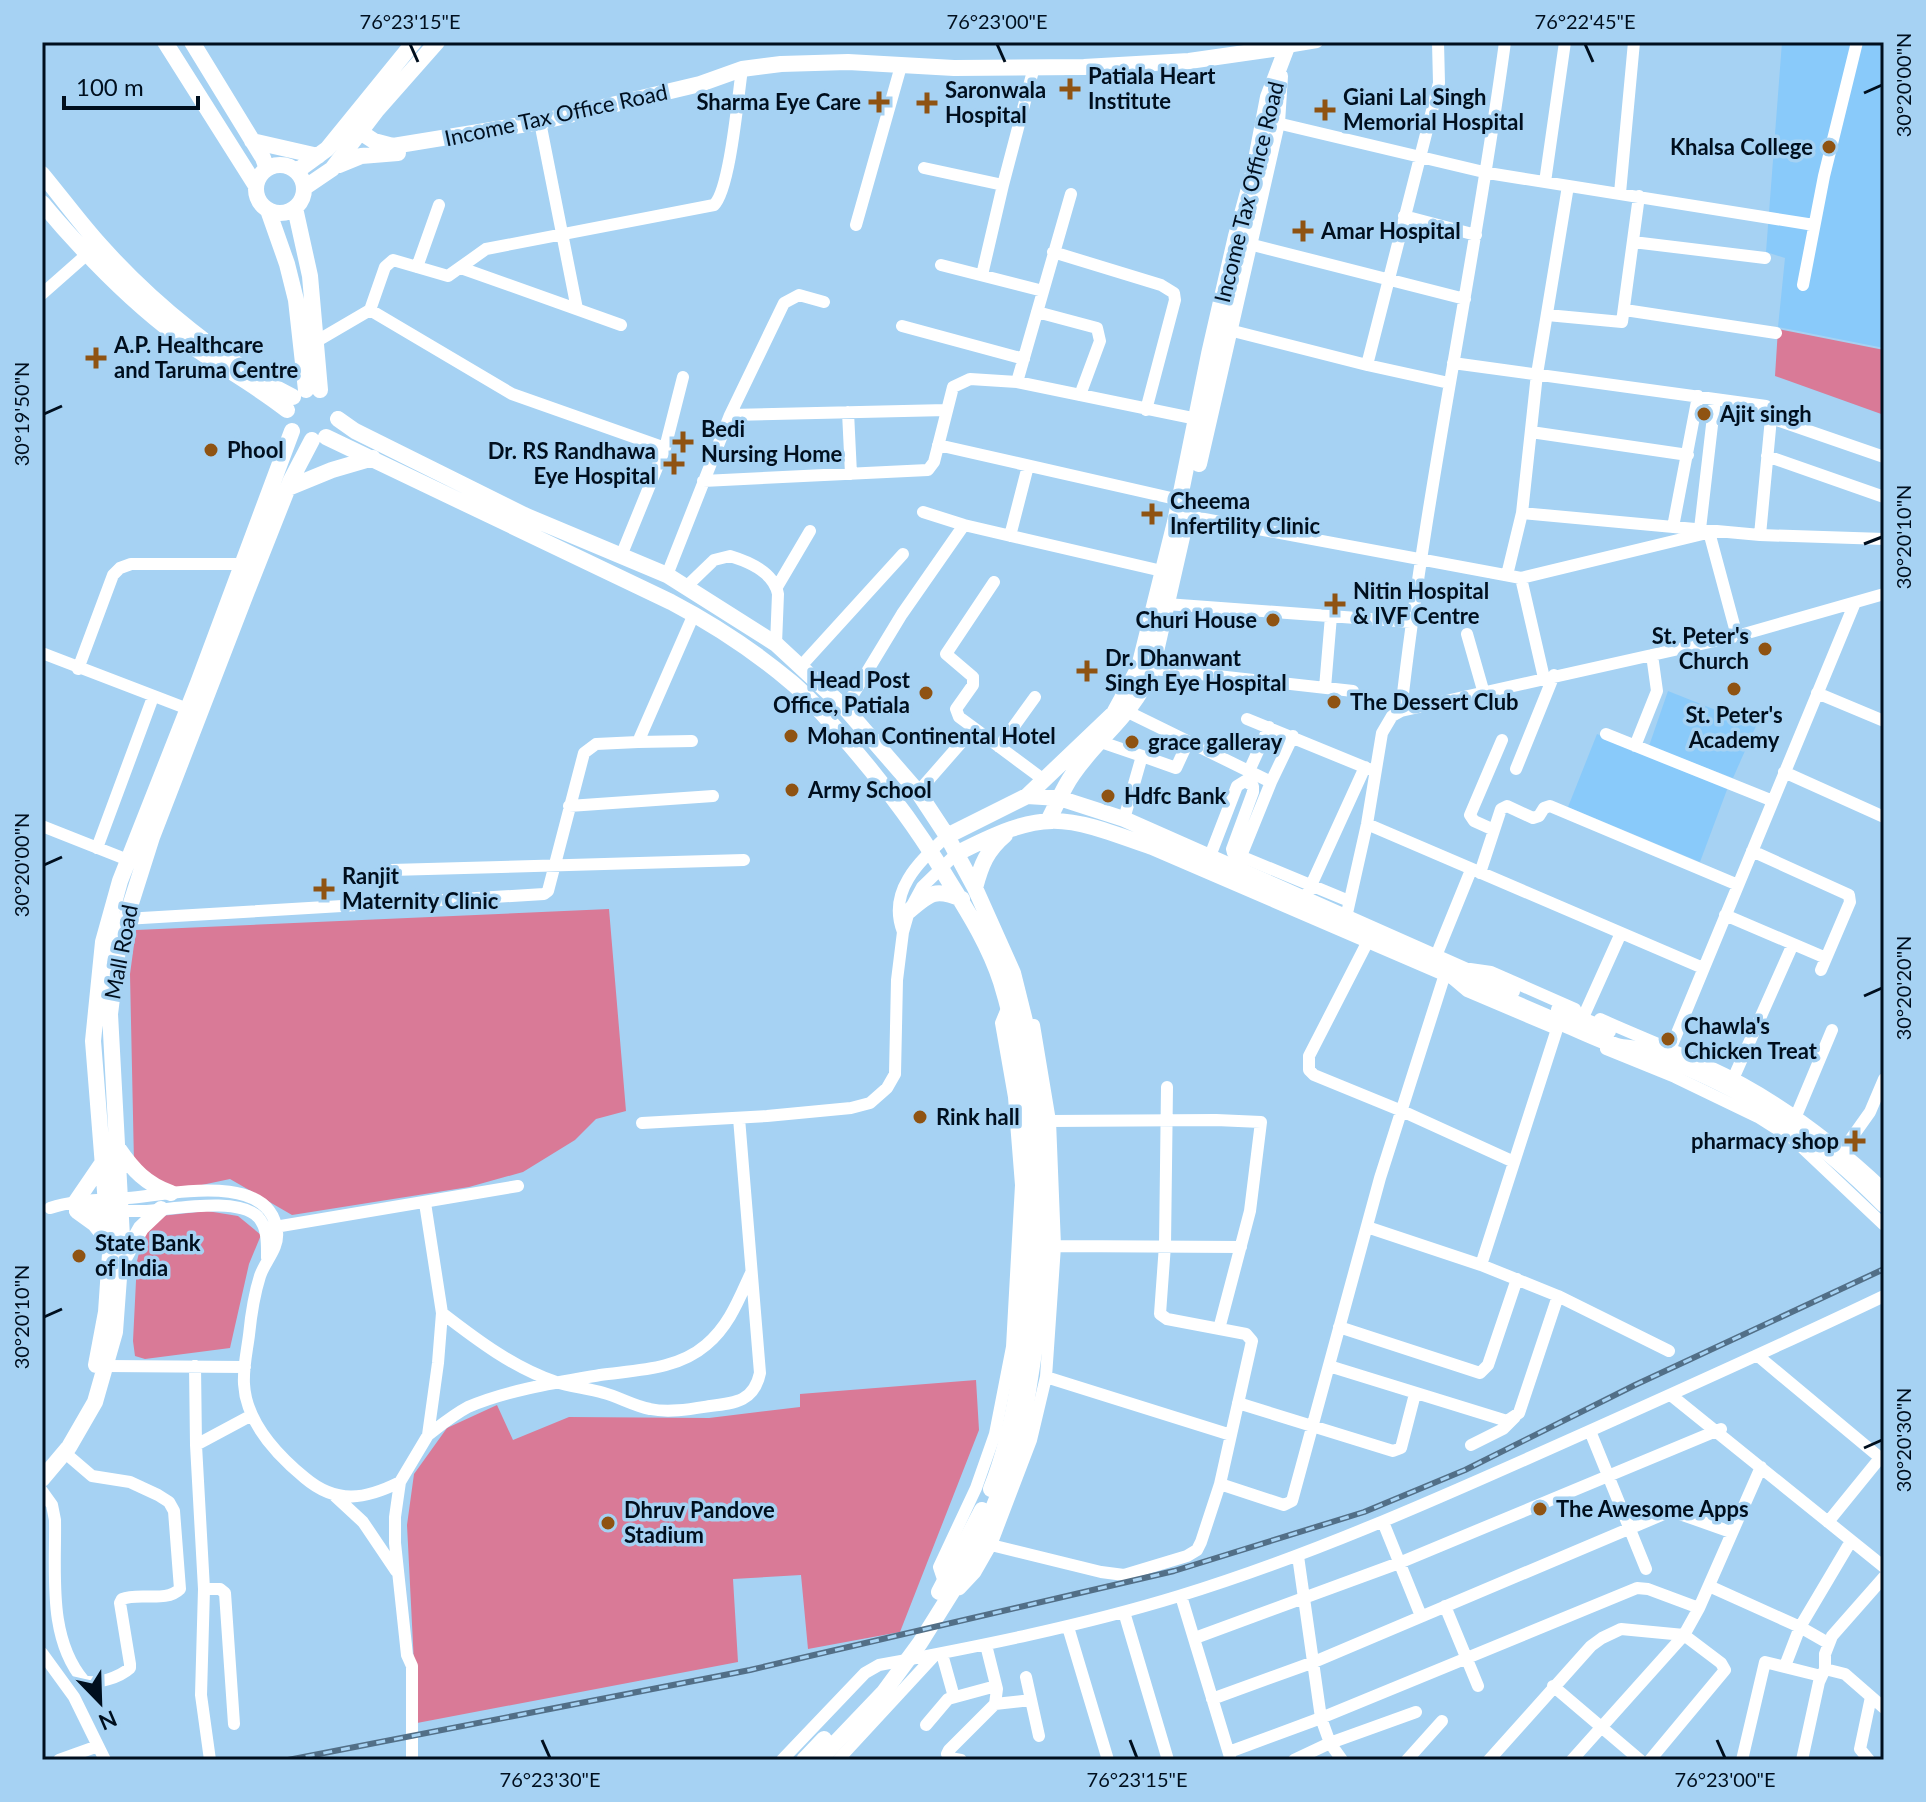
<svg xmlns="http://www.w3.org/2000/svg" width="1926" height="1802" font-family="Lato,sans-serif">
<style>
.built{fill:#89cafa}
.green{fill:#d97a97}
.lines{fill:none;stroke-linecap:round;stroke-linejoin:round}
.minor{stroke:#fff;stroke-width:12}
.major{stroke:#fff;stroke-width:16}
.rail-casing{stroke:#526f87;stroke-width:6}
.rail{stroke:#a6d2f3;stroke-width:3;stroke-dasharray:9;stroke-linecap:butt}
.ticks{fill:none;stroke:#000f1e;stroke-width:3}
.poi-dot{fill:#8f5312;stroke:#a6d2f3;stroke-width:3}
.labels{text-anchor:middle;stroke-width:7;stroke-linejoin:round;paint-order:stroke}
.poi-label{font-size:22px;font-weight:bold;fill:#000f1e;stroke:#a6d2f3;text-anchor:start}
.street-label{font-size:22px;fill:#000f1e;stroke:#a6d2f3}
.neatline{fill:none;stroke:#000f1e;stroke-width:3}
.ticks-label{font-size:20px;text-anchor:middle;fill:#000f1e}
</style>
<rect width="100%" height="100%" fill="#a6d2f3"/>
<!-- built -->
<path class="built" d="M1782,42h102v306l-106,-21 7,-69 -19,-6z
M1668,691l88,35 -23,52 -84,-32z
M1597,734l131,53 -28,75 -132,-55z"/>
<!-- green -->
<path class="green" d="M1778,329l106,21v65l-109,-39z
M609,909l17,202 -30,8 -21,21 -52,32 -54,15 -177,28 -62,-36 -52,11 -19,-5 -25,-22 -4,-189 6,-44z
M207,1211l31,5 23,19 -12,29 -19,84 -85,11 -10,-3 -2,-15 4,-80 8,-32 16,-13z
M976,1380l3,50 -79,202 -92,17 -7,-74 -68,4 5,83 -321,61 -10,-198 7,-51 33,-46 50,-23 16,35 56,-23 140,1 91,-11v-13z"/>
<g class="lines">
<!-- minor -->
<path class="minor" d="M1288,42l-1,5 30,-5
M540,122l37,187
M1277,123l211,50 326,52
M924,168l79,17 -21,90
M1545,182l20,-140
M1003,185l31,-118
M1568,186l-31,188 -15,139 238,22 124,4
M1620,193l14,-151
M1404,216l72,19
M856,225l45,-159
M1633,242l132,16
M1249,244l216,55
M1053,252l108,33 13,8 1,7 -29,110
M941,265l102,26
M417,267l22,-62
M461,268l160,57
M1803,285l21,-109 33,-134
M42,294l51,-45
M370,310l142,84 153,54
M1625,310l151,23
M1037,312l60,16 3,13 -20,54
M1547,315l75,7 17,-126
M902,326l122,33
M1229,330l138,35 72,-282 -1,-41
M317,341l53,-31 15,-43 8,-7 55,16 38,-27 228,-44c16,-15 24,-109 28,-136
M1453,363l313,43 4,5 1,7 -11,117
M1367,365l82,18
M1017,382l54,-188
M848,412l3,62
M730,415l217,-5
M1771,418l113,39
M1531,432l157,23
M938,445l242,55
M1767,456l117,41
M703,481l225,-11 6,-8 19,-75 17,-8 47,3 180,37
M923,512l41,13 198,46
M1188,516l333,62
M1673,527l25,-131
M1700,529l15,-130
M1709,532l28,104
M1010,536l18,-70
M621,556l44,-108 18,-71
M667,575l63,-160 54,-112 15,-8 25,7
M1507,575l15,-62
M687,586l27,-26 16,-4c20,6 44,17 48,38l-2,50
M777,587l33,-56
M1166,604l245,18
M1467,634l16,56
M42,653l146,56
M801,666l102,-112
M1145,668l208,23
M78,669l35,-94 7,-7 11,-4h112
M1544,678l-23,-100 186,-45
M1325,688l6,-72
M1817,693l67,28
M845,708l57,-94 62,-89
M1401,711l336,-75 147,-42
M1128,712l143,70 22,-46
M1247,719l122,50
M974,728l-15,-11 -3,-8 17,-24v-8l-27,-23 48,-72
M1606,734l167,67
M638,742l54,-1
M1101,742l41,14
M1635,746l22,-55 -5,-36
M999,747l36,-50
M1516,769l38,-94
M1249,771l20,-44
M1784,772l100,45
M918,792l56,-64 70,52
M569,806l144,-10
M1124,819l18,-63 34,12 12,-26
M1367,824l336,144
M42,826l86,34
M1494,830l-20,-9 -4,-6 32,-75
M97,848l56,-151
M1752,851l97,44 1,7 -29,68
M1210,856l27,-70 8,-5 8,5v6l-21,57 1,4 116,48
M1239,861l32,-79
M391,870l353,-10
M1480,873l21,-64 6,-3 26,12 6,-2 5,-8 6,-2 188,79
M1308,892l57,-125
M1725,915l101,43
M125,919l419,-25 4,-3 36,-138 12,-9 42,-2 56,-128
M1345,922l22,-98 15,-91 10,-17 9,-5c25,-225 74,-445 104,-669
M903,932c-16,-41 16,-70 44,-96
M1368,941l-59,115v14l5,5 88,36 112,51
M1436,956l35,-86
M1470,969l21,3 84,37
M1454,980l13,11 85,36
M1008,1006l-7,17 13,74 7,88 -9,162 -17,87 -19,54 -37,79 4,12 17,10 15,-16 16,-28 40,-105 15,-63 9,-131
M1585,1013l36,-80
M1600,1019c35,16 72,30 108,47 66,30 123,73 176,123
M1034,1025l16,96 5,125 186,1
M1606,1049l69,28 83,40 35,22 91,86
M1670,1050l184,-445
M1733,1079l60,-135
M1796,1116l36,-86
M1050,1121l166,-1 45,2 -11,89 -31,118
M642,1123l125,-7 84,-8 19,-5 17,-15 8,-14 2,-94 6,-48 6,-21 13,-24 34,-33
M1843,1150l27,-38 14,-33
M50,1208c23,-8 53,-8 78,-10 39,-3 143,-28 149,34 2,16 -12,29 -17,44 -6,19 -9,39 -11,59 -2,16 -6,33 -5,49 2,38 33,71 61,94 32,27 61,21 95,4
M75,1211c23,0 46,0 68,0 28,-1 95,-15 115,6 10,11 9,27 9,41
M1367,1227l114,38 77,31 111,55
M269,1228l249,-42
M1481,1265l76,-236
M442,1313c35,27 72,55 114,69 15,5 32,6 48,11 15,4 30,13 46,16 19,4 41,0 60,-3 26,-3 44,-5 50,-33l-21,-255
M1339,1327l141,46 8,-8 29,-86
M1758,1356l126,105
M107,1366l138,1
M195,1366l1,79 8,144 -3,106 9,65
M1329,1366l178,55 12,-8 39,-117
M1046,1377l185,58
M1672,1396l212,171
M1238,1403l155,48 8,-3 14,-54
M1590,1431l56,138
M428,1435c13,-10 25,-20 40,-28 39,-17 91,-25 132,-32 36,-5 77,-5 106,-30 23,-19 33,-46 45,-72
M196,1445l56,-30
M1471,1445l32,-16 12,-12
M1220,1484l64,21 8,-4 88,-323 65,-204
M42,1491l10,14 3,15c1,52 -8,118 29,161 13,4 36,-4 46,-13v-4l-10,-61 2,-4c17,-7 44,4 58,-10l-6,-78 -5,-9 -11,-7 -28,-13 -38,-6 -28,-24
M335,1496l28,26 33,49
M1383,1522l38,94
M1828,1522l52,-64
M991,1545l110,27 23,3 63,-19 10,-6 4,-8 19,-58 32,-143 -6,-7 -79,-15 -7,-5 5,-69 2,-158
M1298,1556l23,162 9,25 12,17
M1709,1586l91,41 28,16
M204,1589h16l5,4 9,131
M1181,1596l49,161
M1445,1606l33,80
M1124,1612l44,148
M1068,1627l40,133
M1195,1638l204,-75 322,-134
M42,1653l32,44 31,63
M942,1654l12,43
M1785,1666l15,-39 51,-86
M1825,1669v-15l7,-18 52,-59
M1026,1677l13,59
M1553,1686l87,74
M1212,1699l102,-37 350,-148 13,-1 54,19
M995,1704l36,-4
M926,1725l22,-26 48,-13
M1229,1752l92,-34 316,-130 11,1 51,19 62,-141
M59,1760l39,-14
M412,1760v-94l-5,-11 -12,-112v-26l5,-35 28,-47 10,-72 4,-50 -17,-110
M782,1760l83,-87 14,-8c101,-19 202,-39 300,-69 127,-39 249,-93 370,-147 112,-50 224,-100 335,-153
M838,1760l97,-105
M961,1760l-11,-2 -3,-4 2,-4 46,-46 2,-15 -11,-44
M1294,1760l36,-17 86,-31
M1407,1760l35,-39
M1489,1760l102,-114 11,-8 19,-9 63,6 37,28 4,7 -75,90
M1572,1760l112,-125 15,-27
M1742,1760l23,-98 56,14
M1802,1760l17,-78 6,-13 20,5 39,34
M1869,1760l-9,-11 11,-52"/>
<!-- major -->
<path class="major" d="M165,42l91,144
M192,42l71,116 4,11
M348,124l26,17 19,5 147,-24 160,-38 42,-15 39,-5 67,-2 106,6 130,-1 105,-6 98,-14 -19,50 -14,73 -18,66 -27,118 -34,168 -36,145 -25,46 -87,83 -80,40
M252,141l66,15
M256 189a24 24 0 1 1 48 0a24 24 0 1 1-48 0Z
M339,165l22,-9 37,-3
M297,171l30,-22 87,-107
M42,174c20,24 38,49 59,72 51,57 124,117 192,151
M304,188l28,-19 45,-59 60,-68
M42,203c41,49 86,96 137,134 35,26 74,46 108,73
M295,208l15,68 10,114
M268,210l19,54 9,36 10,90
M338,419l17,12 169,84 143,60 109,69 69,64 73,84 29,44 28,52 38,85 19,76 14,127v29l-10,135 -11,71 -11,45 -32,80 -20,40 -42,67 -36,49 -65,68
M326,437l345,165c42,22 83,49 120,80 17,14 32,32 46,48 38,43 72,86 102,135 23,38 48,74 62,117 30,98 35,204 27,305 -4,67 -12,139 -37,202
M1199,464l78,-341 3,-47
M288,488l44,-18 41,-12
M1027,796l32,2 65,21 388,172
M1049,819c8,-15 14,-31 24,-45 28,-40 58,-56 79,-105l30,-132
M956,854c90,-46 104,-40 196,-7l402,173c21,8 42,19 63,26 8,2 17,2 25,4 11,4 23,9 34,13 85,35 144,77 208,142
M975,888c6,-23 12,-38 30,-53
M909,911c21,-18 26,-23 53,-12
M1559,1010l49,21
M118,1148c15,22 28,36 53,45
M75,1203l28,-41
M77,1211l18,13 14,18
M124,1258l17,-30 20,-19
M96,1365l10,-53 4,-58 -17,-213 10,-99 17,-61 78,-198 94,-252
M42,1479l27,-32 26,-45 20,-70 7,-95 -12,-223 9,-73 33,-104 97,-251 42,-106 21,-40
M939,1592l43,-82
M804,1760l20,-21"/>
<!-- rail casing -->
<g class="rail-casing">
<path id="rail" d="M288,1760l462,-90 424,-99 190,-59 101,-42 170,-85 249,-116"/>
</g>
<!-- rail -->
<use href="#rail" class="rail"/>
</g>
<!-- ticks -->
<path class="ticks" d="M410,44l8,18M997,44l8,18M1585,44l8,18M1864,93l18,-8M44,414l18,-8M1864,544l18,-7M44,865l18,-8M1864,996l18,-8M44,1317l18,-8M1864,1448l18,-8M542,1740l8,18M1130,1740l7,18M1717,1740l8,18"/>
<!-- markers -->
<g class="poi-dot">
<path d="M1066 77h8v8h8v8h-8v8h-8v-8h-8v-8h8z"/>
<path d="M875 90h8v8h8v8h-8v8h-8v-8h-8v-8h8z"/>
<path d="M923 91h8v8h8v8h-8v8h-8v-8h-8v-8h8z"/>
<path d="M1321 98h8v8h8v8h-8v8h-8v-8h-8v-8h8z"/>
<circle cx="1829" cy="147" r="8"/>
<path d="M1299 219h8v8h8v8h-8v8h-8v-8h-8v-8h8z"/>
<path d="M92 346h8v8h8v8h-8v8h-8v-8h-8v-8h8z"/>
<circle cx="1704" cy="414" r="8"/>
<path d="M679 430h8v8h8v8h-8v8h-8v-8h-8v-8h8z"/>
<circle cx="211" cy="450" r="8"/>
<path d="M670 452h8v8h8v8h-8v8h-8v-8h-8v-8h8z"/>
<path d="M1148 502h8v8h8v8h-8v8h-8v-8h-8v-8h8z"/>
<path d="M1331 592h8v8h8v8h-8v8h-8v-8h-8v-8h8z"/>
<circle cx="1273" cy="620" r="8"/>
<circle cx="1765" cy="649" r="8"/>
<path d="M1083 659h8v8h8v8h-8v8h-8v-8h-8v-8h8z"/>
<circle cx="1734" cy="689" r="8"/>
<circle cx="926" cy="693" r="8"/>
<circle cx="1334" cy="702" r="8"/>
<circle cx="791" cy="736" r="8"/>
<circle cx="1132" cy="742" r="8"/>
<circle cx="792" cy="790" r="8"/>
<circle cx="1108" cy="796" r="8"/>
<path d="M320 877h8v8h8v8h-8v8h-8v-8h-8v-8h8z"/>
<circle cx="1668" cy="1039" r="8"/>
<circle cx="920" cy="1117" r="8"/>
<path d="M1851 1129h8v8h8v8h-8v8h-8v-8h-8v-8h8z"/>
<circle cx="79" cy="1256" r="8"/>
<circle cx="1540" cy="1509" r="8"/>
<circle cx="608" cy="1523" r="8"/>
</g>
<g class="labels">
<!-- poi labels -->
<g class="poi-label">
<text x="1088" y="84">Patiala Heart<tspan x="1088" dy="25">Institute</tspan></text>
<text x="945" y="98">Saronwala<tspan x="945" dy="25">Hospital</tspan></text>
<text x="1343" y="105">Giani Lal Singh<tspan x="1343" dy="25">Memorial Hospital</tspan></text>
<text x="861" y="110" text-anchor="end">Sharma Eye Care</text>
<text x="1813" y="155" text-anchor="end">Khalsa College</text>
<text x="1321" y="239">Amar Hospital</text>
<text x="114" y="353">A.P. Healthcare<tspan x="114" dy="25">and Taruma Centre</tspan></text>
<text x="1720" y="422">Ajit singh</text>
<text x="701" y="437">Bedi<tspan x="701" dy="25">Nursing Home</tspan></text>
<text x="227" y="458">Phool</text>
<text x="656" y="459" text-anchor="end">Dr. RS Randhawa<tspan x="656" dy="25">Eye Hospital</tspan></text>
<text x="1170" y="509">Cheema<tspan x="1170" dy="25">Infertility Clinic</tspan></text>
<text x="1353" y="599">Nitin Hospital<tspan x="1353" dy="25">&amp; IVF Centre</tspan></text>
<text x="1257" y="628" text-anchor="end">Churi House</text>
<text x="1749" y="644" text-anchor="end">St. Peter's<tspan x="1749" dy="25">Church</tspan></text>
<text x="1105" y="666">Dr. Dhanwant<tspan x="1105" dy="25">Singh Eye Hospital</tspan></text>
<text x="910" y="688" text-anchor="end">Head Post<tspan x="910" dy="25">Office, Patiala</tspan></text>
<text x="1350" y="710">The Dessert Club</text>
<text x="1734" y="723" text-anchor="middle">St. Peter's<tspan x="1734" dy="25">Academy</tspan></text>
<text x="807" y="744">Mohan Continental Hotel</text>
<text x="1148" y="750">grace galleray</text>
<text x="808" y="798">Army School</text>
<text x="1124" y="804">Hdfc Bank</text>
<text x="342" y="884">Ranjit<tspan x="342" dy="25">Maternity Clinic</tspan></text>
<text x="1684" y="1034">Chawla's<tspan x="1684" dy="25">Chicken Treat</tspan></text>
<text x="936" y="1125">Rink hall</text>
<text x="1839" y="1149" text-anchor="end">pharmacy shop</text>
<text x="95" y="1251">State Bank<tspan x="95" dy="25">of India</tspan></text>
<text x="1556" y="1517">The Awesome Apps</text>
<text x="624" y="1518">Dhruv Pandove<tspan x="624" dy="25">Stadium</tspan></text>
</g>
<!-- street labels -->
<g class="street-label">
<text transform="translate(556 115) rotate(-12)" y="8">Income Tax Office Road</text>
<text transform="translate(1249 192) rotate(-76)" y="8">Income Tax Office Road</text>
<text transform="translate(121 952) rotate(-79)" y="8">Mall Road</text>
</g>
</g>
<!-- border -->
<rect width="1926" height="1802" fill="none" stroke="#a6d2f3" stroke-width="88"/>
<!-- north arrow -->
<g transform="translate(100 1702) rotate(157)" stroke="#a6d2f3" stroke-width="6" paint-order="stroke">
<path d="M0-6L14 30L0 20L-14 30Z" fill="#000f1e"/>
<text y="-12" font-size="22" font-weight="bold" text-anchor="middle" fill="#000f1e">N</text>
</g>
<!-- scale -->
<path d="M64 96v12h134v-12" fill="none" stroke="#000f1e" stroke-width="4"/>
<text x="76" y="96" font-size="24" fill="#000f1e" stroke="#a6d2f3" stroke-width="6" paint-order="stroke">100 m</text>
<rect x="44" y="44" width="1838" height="1714" class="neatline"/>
<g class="ticks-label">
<text x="410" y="29">76°23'15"E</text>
<text x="997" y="29">76°23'00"E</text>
<text x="1585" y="29">76°22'45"E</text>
<text transform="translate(1904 85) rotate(-90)" y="7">30°20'00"N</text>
<text transform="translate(22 414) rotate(-90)" y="7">30°19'50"N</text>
<text transform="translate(1904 537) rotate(-90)" y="7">30°20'10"N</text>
<text transform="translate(22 865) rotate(-90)" y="7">30°20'00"N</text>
<text transform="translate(1904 988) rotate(-90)" y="7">30°20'20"N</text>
<text transform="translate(22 1317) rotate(-90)" y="7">30°20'10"N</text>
<text transform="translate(1904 1440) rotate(-90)" y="7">30°20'30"N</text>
<text x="550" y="1787">76°23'30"E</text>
<text x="1137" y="1787">76°23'15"E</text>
<text x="1725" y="1787">76°23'00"E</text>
</g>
</svg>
